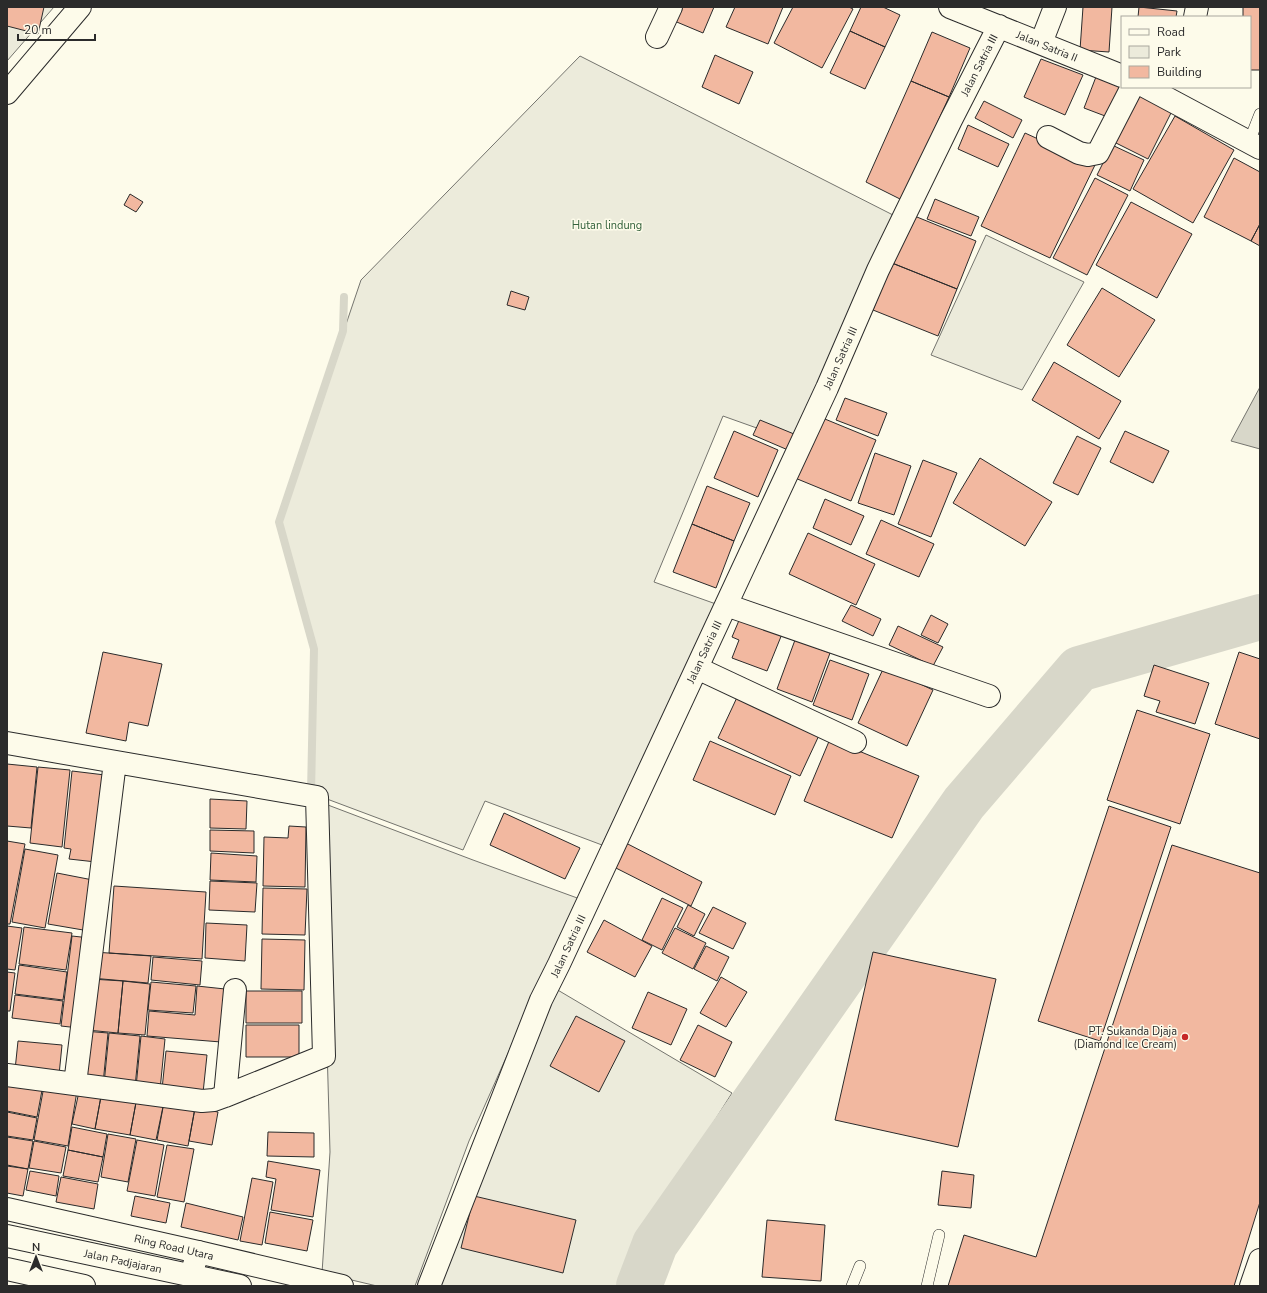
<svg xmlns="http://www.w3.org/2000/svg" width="1267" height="1293" font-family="'Nunito Sans',sans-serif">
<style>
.green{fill:#ecebdb;stroke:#74746e}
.water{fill:#d8d7c9;stroke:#74746e}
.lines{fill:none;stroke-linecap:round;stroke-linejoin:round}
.stream{stroke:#d8d7c9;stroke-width:8}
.river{stroke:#d8d7c9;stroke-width:46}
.building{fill:#f2b8a0;stroke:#2b2b2b}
.service-casing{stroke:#2b2b2b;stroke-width:12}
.minor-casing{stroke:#2b2b2b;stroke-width:24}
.tertiary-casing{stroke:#2b2b2b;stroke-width:24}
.trunk-casing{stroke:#2b2b2b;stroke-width:24}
.service{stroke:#fdfbea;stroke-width:11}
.minor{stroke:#fdfbea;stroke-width:22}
.tertiary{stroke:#fdfbea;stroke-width:22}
.trunk{stroke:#fdfbea;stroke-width:22}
.poi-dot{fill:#c62828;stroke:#fdfbea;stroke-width:1.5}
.labels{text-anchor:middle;stroke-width:3;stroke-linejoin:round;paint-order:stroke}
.street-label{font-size:11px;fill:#2b2b2b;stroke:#fdfbea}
.park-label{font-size:11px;fill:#34623c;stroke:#fdfbea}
.poi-label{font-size:11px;fill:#2b2b2b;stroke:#fdfbea;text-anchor:end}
</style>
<rect width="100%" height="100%" fill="#fdfbea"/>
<!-- green -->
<path class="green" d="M7,7h47l-47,54z
M580,56l313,159 -97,227 -73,-26 -69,166 62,22 -114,241 -117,-44 -22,49 -152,-57 3,-144 -35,-127 82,-242z
M986,235l98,47 -62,108 -91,-35z
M320,802l153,58 107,39 -43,89 -68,153 -54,145h-38l-55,-13 8,-121z
M556,989l176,104 -88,139 -16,54h-192z"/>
<!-- water -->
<path class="water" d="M1260,387v62l-29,-8z"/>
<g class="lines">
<!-- stream -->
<path class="stream" d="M311,793l3,-144 -35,-127 64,-191 1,-34"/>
<!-- river -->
<path class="river" d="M639,1286l16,-42 309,-441 115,-134 181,-52"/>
</g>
<!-- building -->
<path class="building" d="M7,7h37l-6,27 -31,-8z
M678,7h36l-11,26 -31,-13z
M735,7h48l-15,37 -42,-17z
M793,7h56l4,2 -31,59 -48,-25z
M861,7h22l17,8 -15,32 -35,-16z
M1083,7h29l-3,45 -29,-2z
M1139,7l38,4 -1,6h-38z
M1243,7h17v63h-10v-53h-7z
M850,31l35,16 -20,42 -35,-16z
M932,32l38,16 -21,49 -38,-16z
M715,55l38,17 -14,32 -37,-17z
M1041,59l42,16 -18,40 -41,-18z
M1099,69l23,8 -9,42 -29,-11z
M911,81l38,16 -47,103 -36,-18z
M1139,89l35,18 -26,52 -36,-18z
M984,101l38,19 -9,18 -38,-20z
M1175,116l59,34 -41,73 -60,-34z
M968,125l41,19 -11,23 -40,-18z
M1025,133l70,32 -45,93 -69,-32z
M1112,145l32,15 -14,31 -33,-16z
M1234,158l26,14v52l-9,17 -47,-24z
M1095,178l33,17 -41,80 -34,-17z
M130,194l13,8 -7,10 -12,-7z
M935,199l44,18 -8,19 -44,-17z
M1131,202l61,32 -35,64 -61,-33z
M912,215l64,26 -19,48 -65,-26z
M1260,224v22l-9,-5z
M892,263l65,26 -19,47 -65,-26z
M1102,288l53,32 -36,57 -52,-32z
M511,291l18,6 -4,13 -18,-5z
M1054,362l67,39 -22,38 -67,-39z
M845,398l42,15 -9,23 -42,-16z
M820,417l56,23 -25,61 -56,-23z
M760,420l34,14 -6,16 -35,-15z
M734,431l44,19 -20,47 -44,-19z
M1125,431l44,20 -16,32 -43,-21z
M1077,436l24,12 -23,47 -25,-12z
M875,453l36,13 -17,49 -36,-12z
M980,458l72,44 -27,44 -72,-43z
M923,460l34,13 -26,64 -33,-13z
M707,486l43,17 -16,38 -42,-17z
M825,499l39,17 -13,29 -38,-17z
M881,520l53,24 -15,33 -53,-23z
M692,524l42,17 -18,47 -43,-16z
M808,533l67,31 -19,41 -67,-31z
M851,605l30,14 -8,17 -31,-15z
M931,615l17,9 -10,19 -17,-8z
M740,618l42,16 -15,37 -35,-13 7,-18 -7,-3z
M898,626l45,21 -10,19 -44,-21z
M795,640l35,13 -18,49 -35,-13z
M103,652l59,12 -14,62 -19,-4 -3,19 -40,-8z
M1239,652l21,7v80l-45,-15z
M830,660l39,14 -17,46 -39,-15z
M1154,665l55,18 -14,41 -39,-12 4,-11 -16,-5z
M884,667l49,23 -26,56 -49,-23z
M740,691l82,38 -22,47 -82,-38z
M1137,710l73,24 -30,90 -73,-24z
M830,739l89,37 -27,62 -88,-37z
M710,741l81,35 -16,39 -82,-35z
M7,764l30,3 -6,61 -24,-2z
M38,767l32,3 -8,77 -32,-4z
M72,771l33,4 -9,87 -27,-3 2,-10 -7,-1z
M210,799l37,2 -1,28 -36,-1z
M1109,806l62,21 -71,214 -62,-20z
M504,813l76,35 -15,31 -75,-34z
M289,826l17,1 -1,60 -42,-1 1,-49 24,1z
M210,830l44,1v22l-44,-2z
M620,840l82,42 -11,24 -83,-42z
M7,841l18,3 -15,80h-3z
M1172,845l88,28v329l-26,84h-286l16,-51 72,22z
M25,849l33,6 -13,73 -33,-6z
M211,853l46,3 -1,26 -46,-2z
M57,873l41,8 -9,50 -41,-7z
M210,881l47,2 -2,29 -46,-2z
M114,886l92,6 -4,67 -93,-6z
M263,888l44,1 -2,46 -43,-1z
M662,898l21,10 -21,42 -20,-10z
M688,905l17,9 -11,22 -17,-9z
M713,907l33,16 -13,26 -34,-16z
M604,920l48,26 -17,31 -48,-25z
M206,923l41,2 -2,36 -40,-3z
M7,926l15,2 -7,42 -8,-1z
M24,927l48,6 -6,37 -47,-6z
M675,928l31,15 -13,26 -31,-16z
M72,936l18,2 -11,90 -18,-2z
M262,939l43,1 -1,50 -43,-1z
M706,946l23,11 -12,24 -23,-12z
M94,952l57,4 -3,27 -57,-5z
M873,952l123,27 -38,168 -123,-27z
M153,957l49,4 -2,24 -49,-5z
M19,965l48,7 -4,28 -48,-6z
M7,972l8,1 -5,38h-3z
M721,977l26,15 -21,35 -26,-14z
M91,979l32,2 -5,52 -31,-3z
M123,981l27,3 -5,51 -27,-2z
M151,982l45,4 -3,27 -45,-3z
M197,986l28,3 -4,53 -74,-6 2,-25 46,4z
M246,991h56v32h-56z
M648,992l39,17 -16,36 -39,-17z
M15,995l48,6 -3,23 -48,-6z
M576,1016l49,25 -26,51 -49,-26z
M246,1025h53v32h-53z
M698,1025l34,17 -17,35 -35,-17z
M84,1031l24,2 -5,51 -24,-3z
M109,1033l31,3 -5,51 -31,-3z
M141,1036l24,3 -5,51 -24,-3z
M18,1041l44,4 -3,30 -44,-5z
M166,1051l41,4 -4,38 -41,-4z
M7,1079l36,6 -6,32 -30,-6z
M44,1086l33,5 -9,55 -34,-6z
M80,1087l22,4 -7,38 -23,-5z
M102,1091l35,6 -7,38 -35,-6z
M137,1097l27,5 -8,38 -26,-5z
M164,1102l31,6 -7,38 -31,-6z
M195,1108l23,4 -6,33 -23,-4z
M7,1112l30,6 -4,22 -26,-4z
M72,1127l35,7 -4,23 -35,-7z
M268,1132l46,1v24l-47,-1z
M108,1134l28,5 -8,43 -27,-5z
M7,1137l26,4 -5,28 -21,-4z
M137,1140l27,5 -9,51 -28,-5z
M34,1141l32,6 -5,26 -32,-5z
M167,1145l27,4 -10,53 -27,-5z
M68,1150l35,7 -5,25 -35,-6z
M268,1161l52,9 -7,47 -42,-7 5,-31 -10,-2z
M7,1166l21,3 -5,27 -16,-3z
M30,1171l29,5 -3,20 -30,-6z
M942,1171l32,4 -3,33 -33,-3z
M61,1177l37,7 -4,25 -38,-7z
M252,1178l21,4 -11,63 -22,-4z
M135,1196l35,7 -4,20 -35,-7z
M474,1196l102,24 -13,53 -102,-25z
M186,1203l57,14 -5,23 -57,-13z
M270,1212l43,8 -6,31 -42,-8z
M767,1220l58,5 -4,56 -59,-4z"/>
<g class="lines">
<!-- service casing -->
<g class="service-casing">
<path id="service" d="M1249,142l11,-28
M852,1286l8,-20
M927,1286l12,-51"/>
</g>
<!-- minor casing -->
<g class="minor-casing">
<path id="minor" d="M950,7l172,69
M1195,17l2,-10
M657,37l14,-30
M1041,43l14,-36
M1146,87l114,61
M7,93l73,-86
M1048,137l31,16 9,2 10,-2 34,-66
M726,605l263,91
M697,668l158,74
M7,743l310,54 7,259 -99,40 -11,4 -12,1 -195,-26
M75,1084l40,-322
M225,1096l10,-106
M429,1286l112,-286 18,-36 268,-576 51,-118 73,-150 48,-94
M1251,1286l9,-26"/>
</g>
<!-- tertiary casing -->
<g class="tertiary-casing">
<path id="tertiary" d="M191,1275l7,-23 144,34"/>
</g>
<!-- trunk casing -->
<g class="trunk-casing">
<path id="trunk" d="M7,1209l191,43
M7,1236l233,50
M7,1269l77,17"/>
</g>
<!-- service -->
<use href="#service" class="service"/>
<!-- minor -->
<use href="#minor" class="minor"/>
<!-- tertiary -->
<use href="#tertiary" class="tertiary"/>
<!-- trunk -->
<use href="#trunk" class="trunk"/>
</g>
<!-- markers -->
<circle class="poi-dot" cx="1185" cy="1037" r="4"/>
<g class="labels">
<!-- street labels -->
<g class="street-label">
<text transform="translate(1047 46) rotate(22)" y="4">Jalan Satria II</text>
<text transform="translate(979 65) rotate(-63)" y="4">Jalan Satria III</text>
<text transform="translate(840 358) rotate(-66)" y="4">Jalan Satria III</text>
<text transform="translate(704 652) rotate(-65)" y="4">Jalan Satria III</text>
<text transform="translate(568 946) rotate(-65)" y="4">Jalan Satria III</text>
<text transform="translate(174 1247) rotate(13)" y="4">Ring Road Utara</text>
<text transform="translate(123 1261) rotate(12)" y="4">Jalan Padjajaran</text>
</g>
<!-- park labels -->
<g class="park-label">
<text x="607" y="229">Hutan lindung</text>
</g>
<!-- poi labels -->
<g class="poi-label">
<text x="1177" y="1035">PT. Sukanda Djaja<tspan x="1177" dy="13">(Diamond Ice Cream)</tspan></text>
</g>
</g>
<!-- border -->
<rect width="1267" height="1293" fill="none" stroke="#2b2b2b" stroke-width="16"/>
<!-- legend -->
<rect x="1121" y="16" width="130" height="72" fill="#fdfbea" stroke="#a9a89e"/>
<rect x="1129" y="29" width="20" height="6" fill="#fdfbea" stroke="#a9a89e"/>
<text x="1157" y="36" font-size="12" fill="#2b2b2b">Road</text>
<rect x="1129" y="46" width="20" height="12" fill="#ecebdb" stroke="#a9a89e"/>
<text x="1157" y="56" font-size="12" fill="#2b2b2b">Park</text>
<rect x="1129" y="66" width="20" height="12" fill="#f2b8a0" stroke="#a9a89e"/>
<text x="1157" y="76" font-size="12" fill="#2b2b2b">Building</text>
<!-- north arrow -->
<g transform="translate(36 1257)" stroke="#fdfbea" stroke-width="3" paint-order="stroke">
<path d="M0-3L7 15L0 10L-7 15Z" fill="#2b2b2b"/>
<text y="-6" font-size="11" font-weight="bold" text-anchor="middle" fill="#2b2b2b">N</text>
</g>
<!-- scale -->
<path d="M18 34v6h77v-6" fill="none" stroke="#2b2b2b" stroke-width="2"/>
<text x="24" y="34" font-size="12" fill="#2b2b2b" stroke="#fdfbea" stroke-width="3" paint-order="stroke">20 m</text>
</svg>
